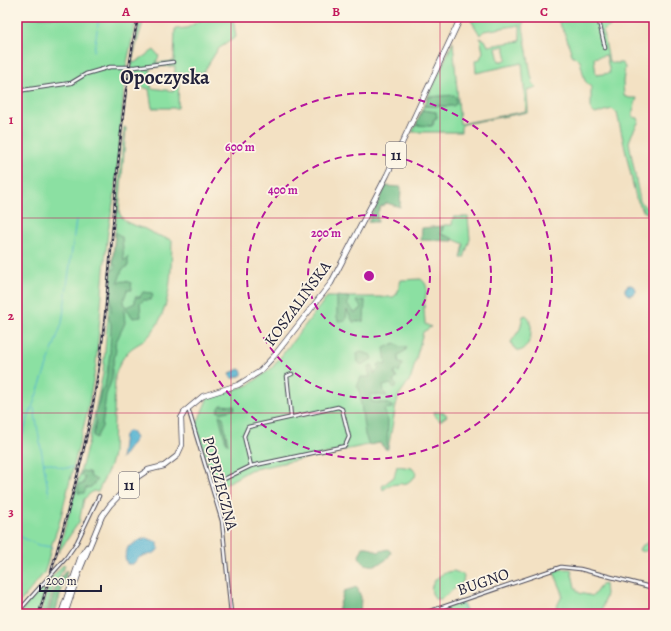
<svg xmlns="http://www.w3.org/2000/svg" width="671" height="631" font-family="Alegreya,serif">
<style>
.green{fill:#8be0a2;stroke:#56816e;fill-rule:evenodd}
.forest{fill:#70be88;stroke:#497062}
.water{fill:#53b3d2;stroke:#3a6a86}
.lines{fill:none;stroke-linecap:round;stroke-linejoin:round}
.stream{stroke:#53b3d2;stroke-width:1}
.minor-casing{stroke:#413f4f;stroke-width:4.5}
.highway-casing{stroke:#413f4f;stroke-width:6}
.minor{stroke:#fff;stroke-width:2.5}
.highway{stroke:#fff;stroke-width:4.5}
.rail-casing{stroke:#22223b;stroke-width:2.5}
.rail{stroke:#fcf5e5;stroke-width:1;stroke-dasharray:3;stroke-linecap:butt}
.minor-bridge-casing{stroke:#413f4f;stroke-width:4.5;stroke-linecap:butt}
.minor-bridge{stroke:#fff;stroke-width:2.5}
.grid{fill:none;stroke:#c2185b;stroke-width:1;stroke-opacity:0.55}
.ring{fill:none;stroke:#b5179e;stroke-width:2;stroke-dasharray:7 5}
.labels{text-anchor:middle;stroke-width:3.5;stroke-linejoin:round;paint-order:stroke}
.shield{fill:#fcf5e5;stroke:#63616e;stroke-width:1}
.shield-label{font-size:15px;font-weight:bold;fill:#22223b}
.street-label{font-size:16px;fill:#22223b;stroke:#fcf5e5}
.district-label{font-size:20px;font-weight:bold;fill:#22223b;stroke:#fcf5e5}
.centre{fill:#b5179e;stroke:#fcf5e5;stroke-width:2}
.ring-label{font-size:12px;text-anchor:middle;font-weight:bold;fill:#b5179e;stroke:#fcf5e5;stroke-width:3.5;stroke-linejoin:round;paint-order:stroke}
.neatline{fill:none;stroke:#c2185b;stroke-width:1.5}
.grid-label{font-size:13px;text-anchor:middle;font-weight:bold;fill:#c2185b}
</style>
<rect width="100%" height="100%" fill="#fcf5e5"/>
<filter id="ink" filterUnits="userSpaceOnUse"><feTurbulence type="fractalNoise" baseFrequency=".025" numOctaves="2"/><feDisplacementMap in="SourceGraphic" scale="8" xChannelSelector="R" yChannelSelector="G"/><feConvolveMatrix kernelMatrix="1 2 1 2 8 2 1 2 1" color-interpolation-filters="sRGB"/></filter>
<filter id="wash" filterUnits="userSpaceOnUse"><feTurbulence type="fractalNoise" baseFrequency=".012" numOctaves="4" result="noise"/><feDisplacementMap in="SourceGraphic" scale="16" xChannelSelector="R" yChannelSelector="G"/><feGaussianBlur stdDeviation="0.9" result="paint"/><feColorMatrix in="noise" values="0 0 0 0 0 0 0 0 0 0 0 0 0 0 0 0 0 1.4 0 .05"/><feComposite in="paint" operator="in"/></filter>
<g filter="url(#wash)">
<rect width="100%" height="100%" fill="#f3e1c3"/>
<!-- green -->
<path class="green" d="M17,17h120l-11,50 -11,126 -7,38 -4,39 -8,95 -9,48 -28,111 -7,20 -5,21 -3,8 -27,33z
M140,17h8l-5,5 -11,38 2,3 20,-13 5,6 -3,7 18,-2 1,-32 12,-1 19,-11h17l10,2 3,18 -18,12 -15,24 -24,1 -1,34h-26l-3,-19c-8,-1 -13,-9 -20,-9zM175,66l-1,25 -23,-3 -1,-21z
M469,17h55l-1,10 8,48 2,8 4,4 -10,3 1,21v1l-64,12 -3,3v5h-49l4,-7 16,1 2,-3 -1,-3 4,-2 -1,-6 -14,-2 2,-4h25l3,-10 -24,1 25,-55 7,82 66,-13 -4,-48 -46,10 -1,-12 5,-2 3,-7 -3,-14 5,2 3,6 32,-5v-16l-36,6 -4,4zM504,46l3,13 -4,2h-4l-3,-13z
M556,17h67l-20,14 6,30 3,2h10l3,4 -2,15 1,14 6,2h7l-4,13v6l5,1 1,3 -7,13 -3,8 11,59 5,6 9,6v3l-11,-5 -7,-13 -19,-85 -5,-4 -17,5 -4,-4v-23l-6,-6 -5,-20 -8,-6 -6,-19zM606,55l4,18 -14,2 -2,-17z
M124,127l2,1 -7,84c5,13 14,12 26,17 9,5 16,8 27,11 -1,33 0,71 -24,97 -4,4 -8,6 -13,9 -11,7 -16,18 -20,30l-2,78 -3,12 -12,26 -5,-1 -9,8 -5,23 -21,31 31,-113 14,-66z
M453,217h15l2,22 -6,19h-3l3,-14 -23,-10 3,-9h8z
M421,279c9,7 5,13 4,21 -2,8 0,17 0,24l6,3 -8,5 -12,46 -12,17 -3,10 -8,44h-3l-5,-6h-3l-127,27 -31,18 -2,5 -1,-12h-3l-17,-55 12,-29 41,-12 23,-17 55,-71h66l4,-3 4,-14z
M526,315c9,7 6,34 -7,36l-6,-4 -2,-5 9,-13 3,-13z
M434,412l11,1 2,3 -7,5 -5,-5z
M397,466l15,2 4,5 -1,4 -8,6 -17,2 -7,5 -1,-4 12,-9z
M654,540v6c-4,3 -11,8 -15,4l2,-4z
M64,564l1,2 -12,21 -7,27h-5l10,-36z
M561,569h10l4,18 4,6 14,3 8,-11 4,-1 1,10 -5,20h-48l9,-18v-5l-9,-21z
M454,571l10,4 -1,7 -22,17h-6c-11,-14 6,-28 19,-28z
M41,589l4,1 -7,24h-20z
M462,602l6,12h-42z"/>
<!-- forest -->
<path class="forest" d="M454,95l2,2v7l-3,2h-29l4,-9z
M422,110l14,2 1,5 -4,3v5l-3,1 -14,-1z
M386,186l15,1 -1,20 -13,-4 -7,4 -3,7 1,8h-10z
M443,226l-2,8 11,4 1,3 -32,-1 1,-12z
M115,232l7,5 2,24 4,-4v9l-6,4 -4,12 8,-1 5,2 1,7h-5l-4,13 3,4 9,-4v-6h5l3,-5 9,1 1,3 -3,4h-6l-4,3 1,14 -8,1 -6,-9 -3,1 1,13 -10,21 1,6 -4,20v9l-6,16 -4,32 -6,11 -3,-2 3,-16 -1,-8 4,-10 2,-11 4,-5 5,-33 1,-29 -3,-8 3,-3v-40l1,-3 4,-2 -3,-6z
M337,296l11,1 1,5 -2,2 8,9 7,-5 -6,-7 9,-1 -1,21 -11,1 -6,-12 -1,10 -8,1 -1,-4z
M395,343l5,4h7l-2,4 -7,4 1,8 4,1 -4,8 -3,-2 -2,4 3,4 -4,3 4,5 -3,2 -3,-4 -8,2 1,6 3,4 -17,-2 2,8 13,1 7,3v2l-8,1 4,12 -1,29 -7,-7 -11,2 -4,-10 -6,-47 -2,-1 4,-10h9l-2,-9 3,-3 2,2 1,7 5,-5 -1,-4 3,-2 3,2 2,-1 -2,-16z
M361,352l10,3 1,4 -11,6 -3,-3 -1,-8z
M221,405l13,1 1,3 -14,4 -4,-2z
M219,415l4,2 5,28 -3,-6z
M82,471l7,1 2,5 6,3 -6,7 -5,1 -2,5h-6v-8l5,-1 2,-6 -4,-3z
M363,547h5l10,5 10,-3 3,3c-4,13 -27,20 -32,4z
M66,570l1,1 -12,43h-7c4,-17 7,-30 18,-44z
M357,587l4,10 -1,17h-23l7,-23z
M98,608h7l8,6h-25z"/>
<!-- water -->
<path class="water" d="M625 290a5 5 0 1 1 10 0a5 5 0 1 1-10 0Z
M239,369l3,2v4l-9,4 -4,-4 1,-2z
M128,431l4,1 4,6 -15,21 3,-24z
M147,538l10,4 2,6c-4,8 -12,6 -19,9l-7,7h-6l-2,-7 3,-10 12,-7z"/>
<g class="lines">
<!-- stream -->
<path class="stream" d="M94,51l5,-34
M34,408l15,87
M17,446l2,-2 43,-121 14,-103
M44,463c12,-1 14,8 29,4
M17,535l21,10 14,2
M460,603l7,11"/>
</g>
</g>
<g filter="url(#ink)">
<g class="lines">
<!-- minor casing -->
<g class="minor-casing">
<path id="minor" d="M598,17l7,31
M17,91l54,-8 15,-9 24,-7h25l38,-5
M188,408l34,113 9,93
M291,417l-4,-41 5,-2
M212,485l39,-19 94,-20 4,-9 -7,-28 -4,-2 -90,20 -4,9 7,30
M66,558l11,-16 22,-46
M17,613l24,-27
M422,614l139,-47 19,2 74,19"/>
</g>
<!-- highway casing -->
<g class="highway-casing">
<path id="highway" d="M61,614l20,-58 6,-9
M65,614l14,-42 23,-56 8,-11 26,-27 12,-8 16,-4 13,-10 5,-11 -1,-27 4,-7 18,-15 35,-11 21,-13 15,-16 57,-73 56,-108 74,-158"/>
</g>
<!-- minor -->
<use href="#minor" class="minor"/>
<!-- highway -->
<use href="#highway" class="highway"/>
<!-- rail casing -->
<g class="rail-casing">
<path id="rail" d="M39,614c24,-84 50,-169 61,-255 15,-114 15,-229 38,-342"/>
</g>
<!-- rail -->
<use href="#rail" class="rail"/>
<!-- minor-bridge casing -->
<g class="minor-bridge-casing">
<path id="minor-bridge" d="M41,586l25,-28"/>
</g>
<!-- minor-bridge -->
<use href="#minor-bridge" class="minor-bridge"/>
</g>
</g>
<!-- grid -->
<path class="grid" d="M231,17v597M440,17v597M17,218h637M17,413h637"/>
<!-- distance rings -->
<g class="ring">
<circle cx="369" cy="276" r="61"/>
<circle cx="369" cy="276" r="122"/>
<circle cx="369" cy="276" r="183"/>
</g>
<g class="labels">
<!-- shield labels -->
<g class="shield">
<rect x="386" y="142" width="20" height="26" rx="3"/>
<rect x="119" y="472" width="20" height="26" rx="3"/>
</g>
<g class="shield-label">
<text x="396" y="160">11</text>
<text x="129" y="490">11</text>
</g>
<!-- street labels -->
<g class="street-label">
<text transform="translate(297 303) rotate(-54)" y="6">KOSZALIŃSKA</text>
<text transform="translate(221 483) rotate(75)" y="6">POPRZECZNA</text>
<text transform="translate(483 581) rotate(-19)" y="6">BUGNO</text>
</g>
<!-- district labels -->
<g class="district-label">
<text x="165" y="84">Opoczyska</text>
</g>
</g>
<circle cx="369" cy="276" r="6" class="centre"/>
<g class="ring-label">
<text x="240" y="151">600 m</text>
<text x="283" y="194">400 m</text>
<text x="326" y="237">200 m</text>
</g>
<!-- margin -->
<rect width="671" height="631" fill="none" stroke="#fcf5e5" stroke-width="44"/>
<!-- scale -->
<path d="M40 585v6h61v-6" fill="none" stroke="#22223b" stroke-width="2"/>
<text x="46" y="585" font-size="12" fill="#22223b" stroke="#fcf5e5" stroke-width="3" paint-order="stroke">200 m</text>
<rect x="22" y="22" width="627" height="587" class="neatline"/>
<g class="grid-label">
<text x="126" y="16">A</text>
<text x="336" y="16">B</text>
<text x="544" y="16">C</text>
<text x="11" y="124">1</text>
<text x="11" y="320">2</text>
<text x="11" y="516">3</text>
</g>
</svg>
